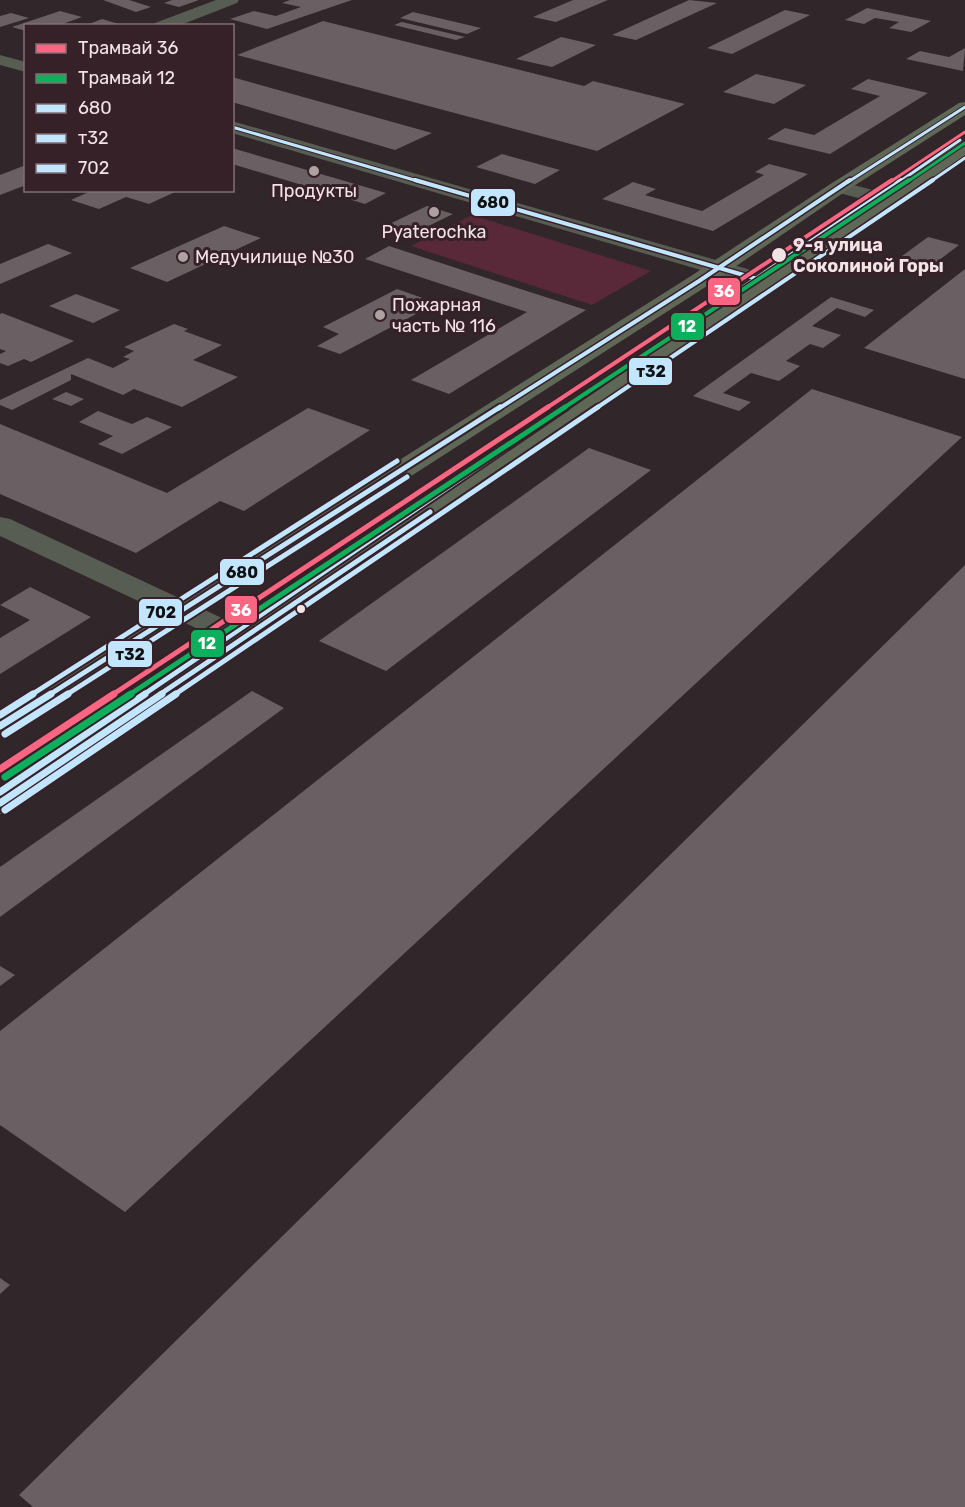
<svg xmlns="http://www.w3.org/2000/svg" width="965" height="1507" font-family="Rubik,sans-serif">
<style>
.green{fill:#59293a}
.building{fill:#6a5f62}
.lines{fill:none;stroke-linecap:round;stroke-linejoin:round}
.minor{fill:#585d53;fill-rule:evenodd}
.major{fill:#5f6757;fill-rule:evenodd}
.bus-1-far3-casing{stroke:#362128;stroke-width:5}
.bus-1-far2-casing{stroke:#362128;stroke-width:7}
.bus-1-far1-casing{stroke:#362128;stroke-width:9}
.bus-1-casing{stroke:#362128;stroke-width:11}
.bus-2-far3-casing{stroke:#362128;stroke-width:5}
.bus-2-far2-casing{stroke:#362128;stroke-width:7}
.bus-2-far1-casing{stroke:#362128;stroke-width:9}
.bus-2-casing{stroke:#362128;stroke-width:11}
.bus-3-far3-casing{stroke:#362128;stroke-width:5}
.bus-3-far2-casing{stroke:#362128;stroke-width:7}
.bus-3-far1-casing{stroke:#362128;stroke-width:9}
.bus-3-casing{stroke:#362128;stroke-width:11}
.bus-1-far3{stroke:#c2e6ff;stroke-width:3}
.bus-1-far2{stroke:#c2e6ff;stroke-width:4}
.bus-1-far1{stroke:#c2e6ff;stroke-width:5}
.bus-1{stroke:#c2e6ff;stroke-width:7}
.bus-2-far3{stroke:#c2e6ff;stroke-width:3}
.bus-2-far2{stroke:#c2e6ff;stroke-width:4}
.bus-2-far1{stroke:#c2e6ff;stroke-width:5}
.bus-2{stroke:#c2e6ff;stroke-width:7}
.bus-3-far3{stroke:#c2e6ff;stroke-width:3}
.bus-3-far2{stroke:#c2e6ff;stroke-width:4}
.bus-3-far1{stroke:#c2e6ff;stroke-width:5}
.bus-3{stroke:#c2e6ff;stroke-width:7}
.tram-1-far3-casing{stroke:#362128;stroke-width:5}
.tram-1-far2-casing{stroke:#362128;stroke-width:7}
.tram-1-far1-casing{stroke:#362128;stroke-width:9}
.tram-1-casing{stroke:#362128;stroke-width:11}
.tram-2-far3-casing{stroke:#362128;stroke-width:5}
.tram-2-far2-casing{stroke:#362128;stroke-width:7}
.tram-2-far1-casing{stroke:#362128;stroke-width:9}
.tram-2-casing{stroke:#362128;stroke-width:11}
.tram-1-far3{stroke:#fa6682;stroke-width:3}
.tram-1-far2{stroke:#fa6682;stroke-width:4}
.tram-1-far1{stroke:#fa6682;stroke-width:5}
.tram-1{stroke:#fa6682;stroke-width:7}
.tram-2-far3{stroke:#0daf5c;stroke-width:3}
.tram-2-far2{stroke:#0daf5c;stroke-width:4}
.tram-2-far1{stroke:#0daf5c;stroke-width:5}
.tram-2{stroke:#0daf5c;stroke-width:7}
.poi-dot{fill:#aea1a4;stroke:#362128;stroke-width:2}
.stop-dot{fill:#f2e3e7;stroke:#362128;stroke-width:2}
.labels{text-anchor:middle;stroke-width:6;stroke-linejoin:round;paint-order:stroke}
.far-poi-label{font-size:18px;fill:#f2e3e7;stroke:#362128}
.far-stop-label{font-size:18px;font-weight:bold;fill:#f2e3e7;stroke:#362128;text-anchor:start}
.line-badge{stroke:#362128;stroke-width:2}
.badge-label{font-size:16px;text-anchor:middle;font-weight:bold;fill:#fff}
.pale-badge-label{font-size:16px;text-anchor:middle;font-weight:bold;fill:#111}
</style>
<rect width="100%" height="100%" fill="#312629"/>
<!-- green -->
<path class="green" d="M472,215l179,56 -59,34 -181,-59z"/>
<!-- building -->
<path class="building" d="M103,0h26l22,7 -15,5z
M172,0h27l-20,7 -15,-4z
M290,0h62l-85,29 -37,-10 24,-8 22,5 25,-9 -19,-4z
M573,0h35l-52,22 -23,-5z
M689,0l28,3 -81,37 -24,-5z
M867,8l64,13 -20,11 -22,-4 10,-6 -24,-4 -11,6 -19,-4z
M785,10l25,5 -78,39 -25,-6z
M60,11l22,6 -25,9h-31v5l-14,-4z
M413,12l68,16 -14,6 -67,-16z
M11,13l18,5 -29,9v-11z
M102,19l20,6v1h-38z
M323,21l261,65 9,-5 92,23 -88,47 -360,-96z
M402,22l63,15 -9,3 -62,-15z
M561,37l35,8 -44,22 -36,-8z
M965,48l-2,23 -57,-12 14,-8 29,6z
M756,74l50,11 -32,19 -51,-12z
M232,77l200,56 -37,17 -163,-48z
M868,79l60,14 -98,61 -63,-15 18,-11 29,7 66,-39 -29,-7z
M232,148l154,45 -21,11 -133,-40z
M502,154l58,16 -25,14 -59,-17z
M769,164l39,10 -95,57 -111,-32 31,-17 23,7 -11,6 57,16 62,-36 -9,-3z
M26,165v20l-26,10v-20z
M93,190h77l5,2 -26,12 -23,-7 -27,12 -28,-9z
M427,206l26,8 -45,22 -27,-8z
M224,226l37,12 -94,44 -37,-14z
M928,237l31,8 -29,22 -32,-8z
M48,244l24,9 -72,31v-20z
M389,246l113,37 84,27 -137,84 -38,-14 116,-68 -162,-53z
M965,269v110l-101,-31z
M397,289l40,14 -97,51 -23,-8 22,-12 -16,-7z
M76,294l44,16 -27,13 -44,-17z
M831,297l43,13 -9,7 -28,-9 -25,18 29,9 -18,13 -13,-4 -24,17 14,5 -21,15 -28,-8 -28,20 28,9 -12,9 -46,-15z
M2,313l72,28 -43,21 -7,-3 -16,7 -8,-3v-9l6,-3 -6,-2v-35z
M174,324l14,5 -4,2 38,14 -29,15 45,17 -56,30 -48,-18 -11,6 -52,-21v6l-59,30 -12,-5v-5l88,-42 25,10 17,-9 -7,-2 11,-6 -10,-4z
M812,389l150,48 -837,775 -125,-87v-94z
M66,392l18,7 -13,7 -19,-7z
M308,408l62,22 -126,81 -24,-10 -84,52 -136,-59v-70l167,69z
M98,411l34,13 15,-7 25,10 -50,27 -24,-10 15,-8 -34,-14z
M589,448l62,22 -265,201 -67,-30z
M965,565v942h-932l-14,-12z
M30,587l61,30 -91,57v-36l30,-18 -30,-15z
M252,691l32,17 -284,209v-50z
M0,966l15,9 -15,11z
M0,1278l10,7 -10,9z"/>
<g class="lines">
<!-- minor -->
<path class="minor" d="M216,0h23l-2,3 -59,23h-25l2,-3z
M0,55l26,7v10l-26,-7z
M232,121l543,156 3,5 -3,5 -8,2 -8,-2 -527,-154z
M839,181l56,15 3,4 -3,4 -7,2 -56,-15 -3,-4 3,-4z
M0,517l10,2 244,114 4,6 -4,6 -11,3 -11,-3 -232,-109z"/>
<!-- major -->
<path class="major" d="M965,102v13l-119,76 -139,95 -696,447 -11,3v-24l691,-436 141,-93 127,-80z
M965,141v15l-953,655 -12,3v-27l958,-644z"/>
<!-- bus-1-far3 casing -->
<g class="bus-1-far3-casing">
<path id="bus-1-far3" d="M232,127l189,55
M848,182l117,-75"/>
</g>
<!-- bus-1-far2 casing -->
<g class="bus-1-far2-casing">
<path id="bus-1-far2" d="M415,180l339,98
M498,409l201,-128 151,-101"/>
</g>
<!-- bus-1-far1 casing -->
<g class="bus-1-far1-casing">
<path id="bus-1-far1" d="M49,695l451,-288
M159,695l271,-183"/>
</g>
<!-- bus-1 casing -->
<g class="bus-1-casing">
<path id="bus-1" d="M0,726l51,-32
M0,803l162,-109"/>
</g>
<!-- bus-2-far3 casing -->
<g class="bus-2-far3-casing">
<path id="bus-2-far3" d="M930,182l35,-24"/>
</g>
<!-- bus-2-far2 casing -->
<g class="bus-2-far2-casing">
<path id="bus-2-far2" d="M595,409l338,-229"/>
</g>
<!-- bus-2-far1 casing -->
<g class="bus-2-far1-casing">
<path id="bus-2-far1" d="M66,695l341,-218
M174,695l424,-288"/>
</g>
<!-- bus-2 casing -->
<g class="bus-2-casing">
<path id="bus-2" d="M5,734l63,-40
M5,810l171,-116"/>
</g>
<!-- bus-3-far3 casing -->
<g class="bus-3-far3-casing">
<path id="bus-3-far3" d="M899,182l61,-42"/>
</g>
<!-- bus-3-far2 casing -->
<g class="bus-3-far2-casing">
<path id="bus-3-far2" d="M564,409l337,-229"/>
</g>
<!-- bus-3-far1 casing -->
<g class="bus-3-far1-casing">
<path id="bus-3-far1" d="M31,695l366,-234
M143,695l423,-288"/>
</g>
<!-- bus-3 casing -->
<g class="bus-3-casing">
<path id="bus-3" d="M0,715l33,-21
M0,792l145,-98"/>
</g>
<!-- bus-1-far3 -->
<use href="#bus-1-far3" class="bus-1-far3"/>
<!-- bus-1-far2 -->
<use href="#bus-1-far2" class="bus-1-far2"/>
<!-- bus-1-far1 -->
<use href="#bus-1-far1" class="bus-1-far1"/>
<!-- bus-1 -->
<use href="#bus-1" class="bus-1"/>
<!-- bus-2-far3 -->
<use href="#bus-2-far3" class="bus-2-far3"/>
<!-- bus-2-far2 -->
<use href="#bus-2-far2" class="bus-2-far2"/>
<!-- bus-2-far1 -->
<use href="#bus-2-far1" class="bus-2-far1"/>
<!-- bus-2 -->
<use href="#bus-2" class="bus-2"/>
<!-- bus-3-far3 -->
<use href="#bus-3-far3" class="bus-3-far3"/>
<!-- bus-3-far2 -->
<use href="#bus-3-far2" class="bus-3-far2"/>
<!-- bus-3-far1 -->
<use href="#bus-3-far1" class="bus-3-far1"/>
<!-- bus-3 -->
<use href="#bus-3" class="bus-3"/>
<!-- tram-1-far3 casing -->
<g class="tram-1-far3-casing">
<path id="tram-1-far3" d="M890,182l75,-50"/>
</g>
<!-- tram-1-far2 casing -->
<g class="tram-1-far2-casing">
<path id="tram-1-far2" d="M545,409l347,-229"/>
</g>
<!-- tram-1-far1 casing -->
<g class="tram-1-far1-casing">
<path id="tram-1-far1" d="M112,695l436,-288"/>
</g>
<!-- tram-1 casing -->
<g class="tram-1-casing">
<path id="tram-1" d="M0,769l114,-75"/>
</g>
<!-- tram-2-far3 casing -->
<g class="tram-2-far3-casing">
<path id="tram-2-far3" d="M907,182l58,-39"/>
</g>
<!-- tram-2-far2 casing -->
<g class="tram-2-far2-casing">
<path id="tram-2-far2" d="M562,409l347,-229"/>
</g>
<!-- tram-2-far1 casing -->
<g class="tram-2-far1-casing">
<path id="tram-2-far1" d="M129,695l436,-288"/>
</g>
<!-- tram-2 casing -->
<g class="tram-2-casing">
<path id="tram-2" d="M5,777l126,-83"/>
</g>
<!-- tram-1-far3 -->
<use href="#tram-1-far3" class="tram-1-far3"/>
<!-- tram-1-far2 -->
<use href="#tram-1-far2" class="tram-1-far2"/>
<!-- tram-1-far1 -->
<use href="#tram-1-far1" class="tram-1-far1"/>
<!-- tram-1 -->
<use href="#tram-1" class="tram-1"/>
<!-- tram-2-far3 -->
<use href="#tram-2-far3" class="tram-2-far3"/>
<!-- tram-2-far2 -->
<use href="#tram-2-far2" class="tram-2-far2"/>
<!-- tram-2-far1 -->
<use href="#tram-2-far1" class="tram-2-far1"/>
<!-- tram-2 -->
<use href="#tram-2" class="tram-2"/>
</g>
<!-- markers -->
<g class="poi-dot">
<circle cx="314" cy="171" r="6"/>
<circle cx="434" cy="212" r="6"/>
<circle cx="183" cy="257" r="6"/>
<circle cx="380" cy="315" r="6"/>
</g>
<g class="stop-dot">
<circle cx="779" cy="255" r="8"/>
<circle cx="301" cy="609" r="5"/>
</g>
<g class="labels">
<!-- far-poi labels -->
<g class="far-poi-label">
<text x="314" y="197">Продукты</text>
<text x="434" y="238">Pyaterochka</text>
<text x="195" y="263" text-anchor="start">Медучилище №30</text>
<text x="392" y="311" text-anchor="start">Пожарная<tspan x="392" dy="21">часть № 116</tspan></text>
</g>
<!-- far-stop labels -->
<g class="far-stop-label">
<text x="793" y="251">9-я улица<tspan x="793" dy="21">Соколиной Горы</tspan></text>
</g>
</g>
<g class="line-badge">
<rect x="470" y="188" width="46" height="29" rx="6" fill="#c2e6ff"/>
<rect x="707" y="277" width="34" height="29" rx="6" fill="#fa6682"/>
<rect x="670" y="312" width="35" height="29" rx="6" fill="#0daf5c"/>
<rect x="628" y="357" width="45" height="29" rx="6" fill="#c2e6ff"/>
<rect x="219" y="558" width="46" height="28" rx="6" fill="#c2e6ff"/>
<rect x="224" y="595" width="34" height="29" rx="6" fill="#fa6682"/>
<rect x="138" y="598" width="45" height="29" rx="6" fill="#c2e6ff"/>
<rect x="190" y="629" width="35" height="29" rx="6" fill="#0daf5c"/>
<rect x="107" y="640" width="46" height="28" rx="6" fill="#c2e6ff"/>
</g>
<g class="badge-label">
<text x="724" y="297">36</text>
<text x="687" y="332">12</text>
<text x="241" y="616">36</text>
<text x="207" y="649">12</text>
</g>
<g class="pale-badge-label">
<text x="493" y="208">680</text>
<text x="651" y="377">т32</text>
<text x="242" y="578">680</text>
<text x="161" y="618">702</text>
<text x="130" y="660">т32</text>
</g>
<!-- legend -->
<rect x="24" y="24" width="210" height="168" fill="#362128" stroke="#816f74" stroke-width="1.5"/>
<rect x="36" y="44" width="30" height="9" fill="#fa6682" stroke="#816f74" stroke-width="1.5"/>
<text x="78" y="54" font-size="18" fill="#f2e3e7">Трамвай 36</text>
<rect x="36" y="74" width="30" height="9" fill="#0daf5c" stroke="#816f74" stroke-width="1.5"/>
<text x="78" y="84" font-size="18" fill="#f2e3e7">Трамвай 12</text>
<rect x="36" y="104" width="30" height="9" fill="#c2e6ff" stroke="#816f74" stroke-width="1.5"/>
<text x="78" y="114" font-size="18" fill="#f2e3e7">680</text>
<rect x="36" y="134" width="30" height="9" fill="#c2e6ff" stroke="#816f74" stroke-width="1.5"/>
<text x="78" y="144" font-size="18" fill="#f2e3e7">т32</text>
<rect x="36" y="164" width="30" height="9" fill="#c2e6ff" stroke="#816f74" stroke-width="1.5"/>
<text x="78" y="174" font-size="18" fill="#f2e3e7">702</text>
</svg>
